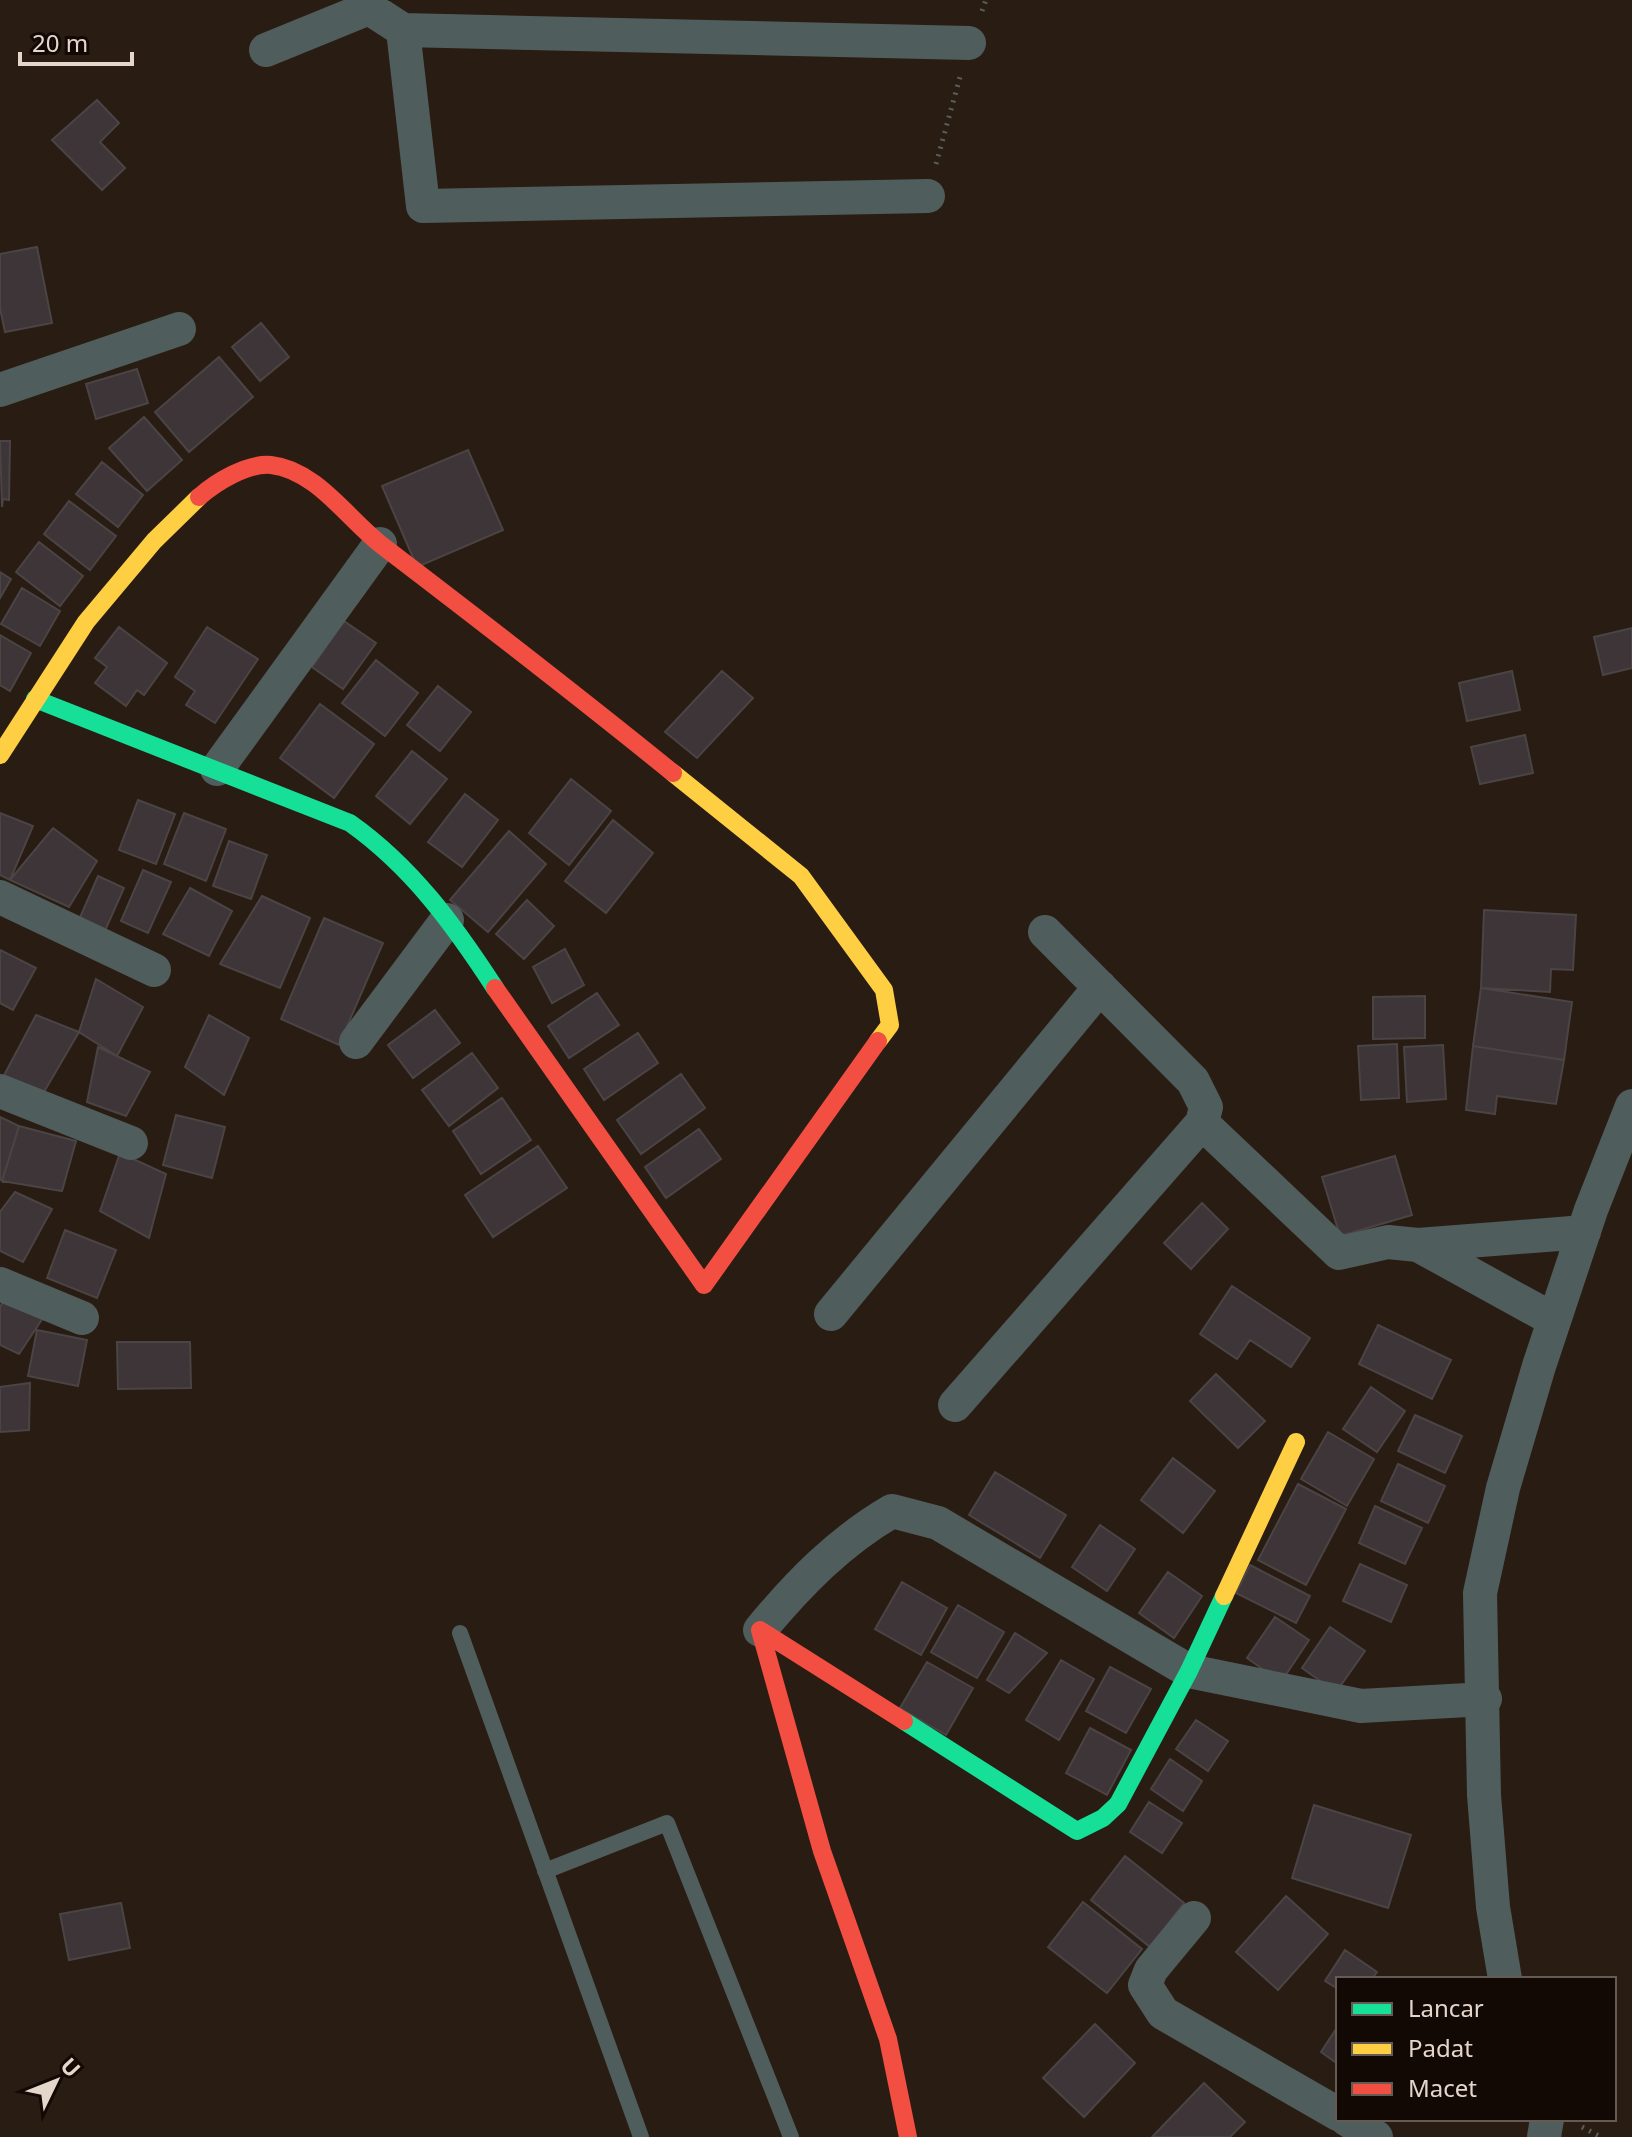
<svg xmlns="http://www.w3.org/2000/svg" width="1632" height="2137" font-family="'Noto Sans',sans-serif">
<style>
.building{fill:#3d3538;stroke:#4b4444;stroke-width:2}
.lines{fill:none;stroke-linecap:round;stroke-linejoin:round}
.path{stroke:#595e5c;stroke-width:5;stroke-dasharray:2 6;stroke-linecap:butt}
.lane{stroke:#505d5d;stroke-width:16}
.street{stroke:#505d5d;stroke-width:34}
.fast{stroke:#16e098;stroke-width:18}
.slow{stroke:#ffcf43;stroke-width:18}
.jam{stroke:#f24e42;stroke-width:18}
</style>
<rect width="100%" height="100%" fill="#291c13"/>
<!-- building -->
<path class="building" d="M97,100l22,23 -19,19 25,26 -23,22 -50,-50z
M37,247l15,76 -47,9 -5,-24v-54z
M261,323l28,34 -29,24 -28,-34z
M219,357l34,40 -64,55 -34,-40z
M137,369l11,34 -52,16 -10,-35z
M144,417l38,43 -35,31 -38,-43z
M0,441h10l-1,59 -6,-1 -1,8z
M468,450l35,80 -86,37 -35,-81z
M102,462l41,33 -25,32 -42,-33z
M69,501l47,35 -26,34 -46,-36z
M39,542l44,34 -23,30 -44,-34z
M0,572l11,7 -11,19z
M22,588l38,23 -20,35 -39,-22z
M344,621l32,22 -33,46 -31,-22z
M119,627l48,36 -23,32 -7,-5 -11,16 -31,-23 12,-16 -12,-9z
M207,627l51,32 -43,64 -29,-18 9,-14 -20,-14z
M1632,628v40l-29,7 -9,-38z
M0,635l31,18 -21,38 -10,-6z
M376,660l42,33 -33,43 -43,-33z
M722,671l31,27 -56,60 -32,-26z
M1512,671l8,39 -53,11 -8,-38z
M438,686l33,26 -31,39 -33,-26z
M320,704l54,40 -40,54 -54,-40z
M1525,735l8,38 -53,11 -9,-37z
M412,751l35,28 -37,45 -34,-28z
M571,779l40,32 -42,54 -40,-32z
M465,794l33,26 -36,47 -34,-25z
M138,800l37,14 -19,50 -37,-14z
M0,813l33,13 -23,54 -10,-5z
M184,813l42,16 -20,52 -42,-17z
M613,820l40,33 -47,60 -41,-32z
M53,828l44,33 -28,46 -59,-27z
M509,831l37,33 -58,68 -38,-32z
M229,841l38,14 -16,44 -38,-13z
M143,870l28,12 -23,51 -27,-12z
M98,876l26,12 -20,45 -26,-11z
M190,888l42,23 -23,45 -46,-22z
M262,896l48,22 -30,70 -60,-24z
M527,900l27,26 -30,33 -28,-25z
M1484,910l92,5 -3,55 -22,-1 -1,23 -69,-4z
M324,918l59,25 -44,102 -58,-26z
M565,949l19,36 -32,18 -19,-36z
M0,950l36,18 -23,42 -13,-7z
M96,979l47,28 -26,49 -38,-24z
M1481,988l91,14 -8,58 -91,-14z
M597,993l22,32 -50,33 -21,-32z
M1425,996v42l-52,1v-42z
M435,1010l25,33 -47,35 -25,-33z
M36,1015l43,17 -42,72 -37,-21z
M209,1015l40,23 -25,57 -39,-28z
M638,1033l20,30 -54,37 -20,-31z
M1397,1044l2,54 -38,2 -3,-54z
M1443,1045l3,54 -39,3 -3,-55z
M1473,1046l91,14 -8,44 -59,-8 -2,18 -29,-4z
M98,1047l52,25 -24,44 -39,-14z
M472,1053l26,35 -49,38 -27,-36z
M681,1074l24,34 -64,46 -24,-34z
M502,1098l29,42 -50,34 -28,-43z
M176,1115l49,12 -13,51 -49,-13z
M0,1117l19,9 -17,55 -2,-2z
M19,1126l57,15 -14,50 -60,-10z
M699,1129l22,30 -55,39 -21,-31z
M538,1146l29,42 -74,49 -28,-42z
M120,1153l46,21 -17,64 -49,-27z
M1395,1156l17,59 -72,21 -18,-59z
M15,1192l37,17 -29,53 -23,-11v-39z
M1202,1203l26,26 -37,40 -27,-26z
M65,1230l51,20 -19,48 -50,-20z
M1232,1286l78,52 -19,29 -41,-27 -13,19 -37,-25z
M5,1299l38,19 -24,36 -19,-9v-38z
M1378,1325l73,35 -19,39 -73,-35z
M37,1330l50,10 -9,46 -50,-10z
M117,1342h73l1,46 -73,1z
M1216,1374l49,47 -27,27 -48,-47z
M30,1383l-1,47 -29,2v-45z
M1371,1387l34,24 -28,41 -34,-23z
M1415,1415l47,21 -17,37 -47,-22z
M1328,1432l46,27 -27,47 -46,-27z
M1173,1458l42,33 -32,42 -42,-33z
M1398,1464l47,22 -17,37 -47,-22z
M995,1472l71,43 -26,43 -71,-43z
M1298,1484l48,25 -40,76 -48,-25z
M1375,1506l47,22 -17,36 -46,-21z
M1100,1525l35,24 -28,42 -35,-24z
M1360,1564l47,21 -16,37 -48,-21z
M1250,1565l60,31 -14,27 -60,-30z
M1168,1572l34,24 -28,42 -35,-25z
M902,1582l45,26 -26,47 -46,-26z
M958,1605l46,27 -27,46 -46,-26z
M1275,1617l34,23 -28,42 -34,-24z
M1330,1627l35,24 -29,41 -34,-24z
M1015,1633l32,20 -38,40 -22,-13z
M1061,1660l33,19 -35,61 -33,-20z
M927,1662l46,26 -27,47 -46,-27z
M1110,1667l41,22 -25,44 -40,-22z
M1196,1720l32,21 -20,30 -32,-22z
M1090,1728l41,22 -24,45 -41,-22z
M1170,1759l32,22 -19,30 -32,-22z
M1149,1802l33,21 -20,30 -32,-21z
M1314,1805l97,30 -23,73 -96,-30z
M1125,1856l59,47 -34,44 -59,-47z
M1286,1896l42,38 -50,56 -42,-38z
M1083,1902l59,47 -35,44 -59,-46z
M121,1903l9,45 -61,12 -9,-46z
M1345,1950l32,22 -5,7h-34v10l-13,-8z
M1095,2024l40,39 -51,54 -41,-39z
M1338,2026v38l-17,-12z
M1204,2083l41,39 -15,15h-78z"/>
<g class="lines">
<!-- path -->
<path class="path" d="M982,11l4,-11
M936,164l24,-87
M1582,2127l19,10"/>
<!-- lane -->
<path class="lane" d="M460,1633l181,504
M545,1871l122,-48 124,314"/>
<!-- street -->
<path class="street" d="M369,8l34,22 566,13
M403,30l20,176 505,-10
M266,50l103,-42 2,-8
M0,390l179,-61
M217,769l163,-225
M0,897l154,73
M1045,932l148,149 13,26 -4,16 137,130 49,-11 30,3 136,75
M356,1042l91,-122
M0,1091l131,52
M1418,1245l166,-13
M0,1284l82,34
M831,1314l269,-327
M955,1405l247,-282
M760,1630c39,-47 79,-88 132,-119l46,12 251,148 172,35 124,-7
M1194,1918l-43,52 -6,15 18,28 175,101
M1505,1979l-12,-72 -9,-112 -4,-202 23,-105 36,-122 52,-156 41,-104
M1346,2119l30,18
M1544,2137l3,-18"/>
<!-- fast -->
<path class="fast" d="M35,699l315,124c62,44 104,102 145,165
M904,1721l173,110 26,-13 15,-14 71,-133 35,-75"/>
<!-- slow -->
<path class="slow" d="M0,755l86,-133 68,-81 45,-44
M673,773l128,103 83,114 6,35 -12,16
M1224,1596l72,-154"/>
<!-- jam -->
<path class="jam" d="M199,497c17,-15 48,-34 72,-32 46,5 78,56 113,82 97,74 194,149 289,226
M495,988l209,297 174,-244
M904,1721l-144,-91 62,221 66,188 20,98"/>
</g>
<!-- legend -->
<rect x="1336" y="1977" width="280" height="144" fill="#120804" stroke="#665a54" stroke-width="2"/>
<rect x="1352" y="2003" width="40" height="12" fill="#16e098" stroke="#665a54" stroke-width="2"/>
<text x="1408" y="2017" font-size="24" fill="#e5d6cc">Lancar</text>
<rect x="1352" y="2043" width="40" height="12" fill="#ffcf43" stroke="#665a54" stroke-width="2"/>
<text x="1408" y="2057" font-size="24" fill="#e5d6cc">Padat</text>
<rect x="1352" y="2083" width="40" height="12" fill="#f24e42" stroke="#665a54" stroke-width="2"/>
<text x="1408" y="2097" font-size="24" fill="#e5d6cc">Macet</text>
<!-- north arrow -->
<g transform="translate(56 2081) rotate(47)" stroke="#120804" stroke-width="6" paint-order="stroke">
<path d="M0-6L14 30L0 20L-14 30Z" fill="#e5d6cc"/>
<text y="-12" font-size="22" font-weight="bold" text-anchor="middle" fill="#e5d6cc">U</text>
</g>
<!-- scale -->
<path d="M20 52v12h112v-12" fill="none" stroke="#e5d6cc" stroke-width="4"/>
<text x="32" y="52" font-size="24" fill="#e5d6cc" stroke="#120804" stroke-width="6" paint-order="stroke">20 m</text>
</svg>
